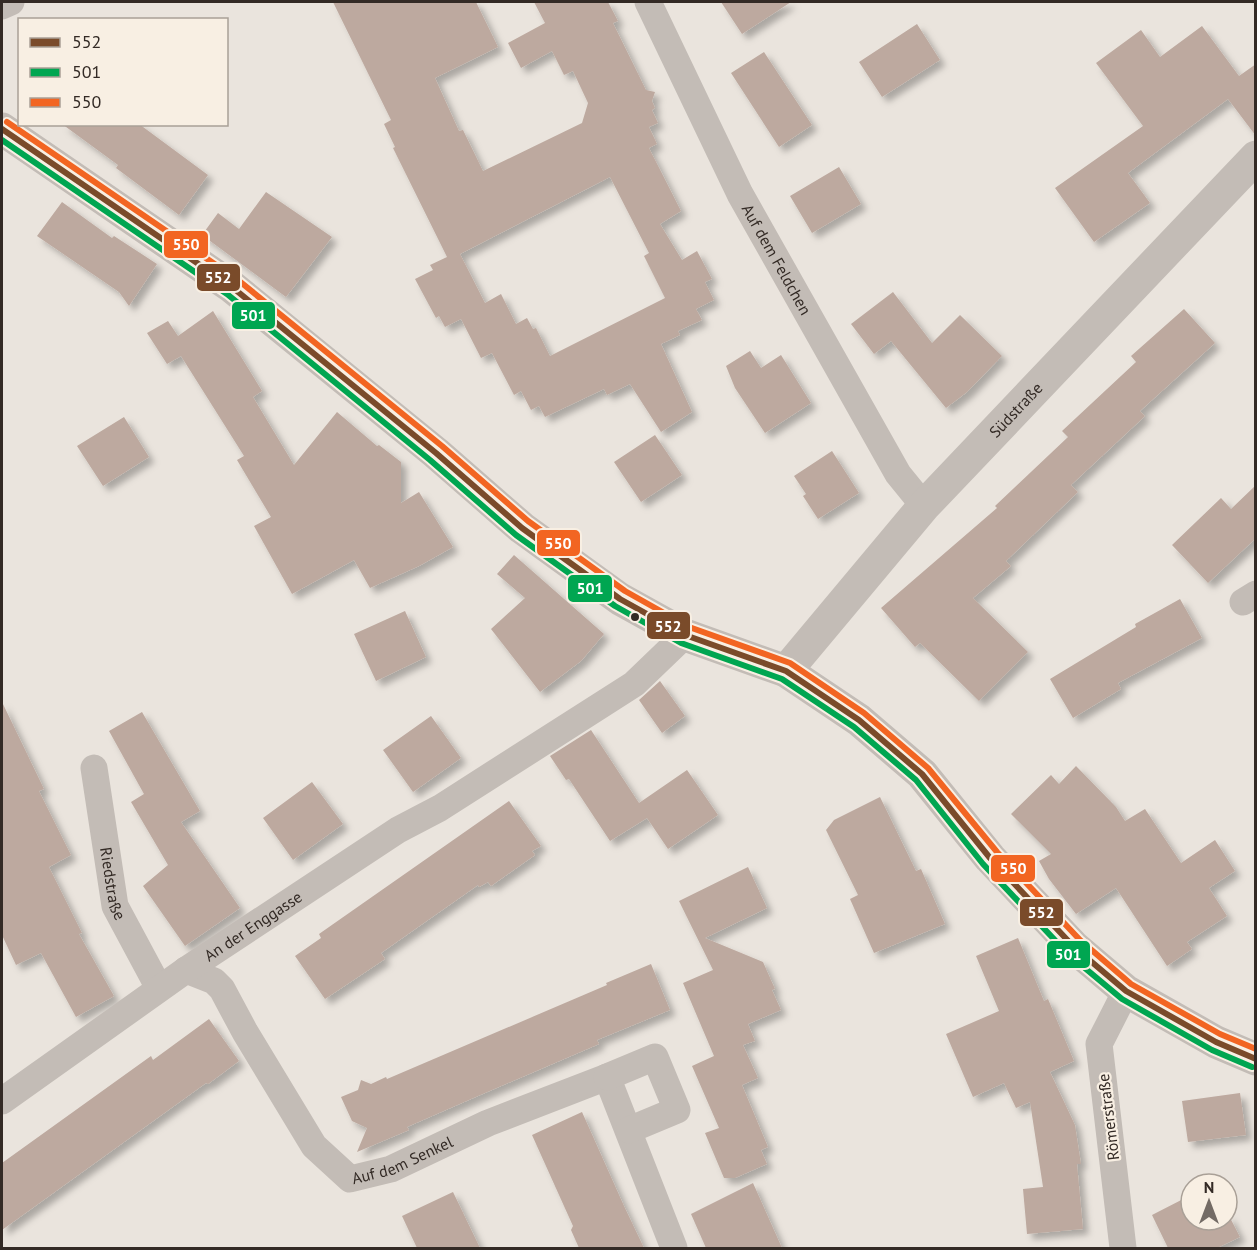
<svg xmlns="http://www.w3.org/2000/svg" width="1257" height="1250" font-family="'PT Sans',sans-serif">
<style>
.building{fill:#bda99f;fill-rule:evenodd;filter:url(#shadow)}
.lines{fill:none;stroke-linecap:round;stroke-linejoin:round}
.minor{stroke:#c3bcb6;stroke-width:27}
.tertiary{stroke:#c3bcb6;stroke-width:33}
.bus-1-casing{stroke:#f8efe3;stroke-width:10}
.bus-2-casing{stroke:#f8efe3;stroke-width:10}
.bus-3-casing{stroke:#f8efe3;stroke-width:10}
.bus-1{stroke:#7a4b2a;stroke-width:6}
.bus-2{stroke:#00a651;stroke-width:6}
.bus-3{stroke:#f26522;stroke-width:6}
.bus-dot{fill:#332a25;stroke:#f8efe3;stroke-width:2}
.labels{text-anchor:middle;stroke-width:4.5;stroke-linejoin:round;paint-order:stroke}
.street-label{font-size:16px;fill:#332a25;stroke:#f8efe3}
.line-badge{stroke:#f8efe3;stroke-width:2}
.badge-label{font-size:16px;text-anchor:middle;font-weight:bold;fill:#fff}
</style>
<defs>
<filter id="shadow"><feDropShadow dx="5.5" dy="5.5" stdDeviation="3" flood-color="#0004"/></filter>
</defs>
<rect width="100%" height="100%" fill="#eae4dd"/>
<!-- building -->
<path class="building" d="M333,2h143l22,45 -63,31 24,53 4,-1 20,41 99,-48 6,-20 -15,-32 -9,4 -12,-24 -31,17 -13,-25 37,-20 -11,-21h74l10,19 -5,2 33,67 9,2 -3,9 3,7 -3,2 6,13 -9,4 8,17 -8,4 32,63 -21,13 22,36 15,-9 15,28 -7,3 9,18 -18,9 6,11 -24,11 2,4 -19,9 31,68 -31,20 -31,-48 -23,11 -3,-6 -59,28 -6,-11 -8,4 -10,-19 -7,4 -22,-42 -11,5 -20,-39 -16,8 -6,-11 -3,2 -21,-39 18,-9 -3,-5 17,-8 -54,-109 2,-1 -11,-23 7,-4zM610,177l39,76 -5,3 21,42 -115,58 -14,-28 -3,1 -6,-11 -11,6 -15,-30 -16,9 -25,-49z
M721,2h70l-49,32z
M917,24l23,36 -58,37 -23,-35z
M1202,26l37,50 17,-12v72l-28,-37 -100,74 22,30 -56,39 -39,-54 88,-62 -47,-63 45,-33 19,27z
M764,52l48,73 -33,22 -48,-74z
M62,124h77l69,51 -29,40 -63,-47 2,-3z
M839,167l22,37 -49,29 -22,-37z
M266,192l66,45 -46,60 -84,-62 16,-22 21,16z
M62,202l50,36 2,-2 43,28 -28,42 -10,-14 -82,-56z
M893,292l39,51 28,-28 42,41 -35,36 -21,16 -55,-67 -17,13 -23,-30z
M1184,309l31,34 -75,68 5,5 -74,69 7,7 -72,69 5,5 -38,32 55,54 -49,49 -59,-58 -5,4 -34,-39 116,-100 -2,-2 73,-69 -6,-6 74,-69 -5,-6z
M213,311l49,80 -9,6 41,68 43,-53 40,34 2,-1 22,17v41l18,-11 34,55 -34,19 -49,22 -16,-28 -62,34 -38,-68 17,-9 -34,-57 7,-4 -63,-100 -14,8 -20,-31 21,-12 10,15z
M750,351l11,17 20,-13 30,48 -46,30 -30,-45 -9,-22z
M124,417l25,40 -46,29 -26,-40z
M655,435l27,40 -41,27 -27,-40z
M832,451l27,42 -41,26 -15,-23 3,-2 -12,-18z
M1256,485v53l-48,45 -36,-38 49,-47 10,11z
M514,555l90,79 -23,27 -41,31 -49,-63 34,-31 -28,-24z
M1180,599l22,39 -84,45 3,6 -48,29 -23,-39 86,-52 -1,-3z
M405,611l21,46 -50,24 -22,-47z
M660,681l25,35 -23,17 -23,-33z
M2,702l42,87 -5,2 32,64 -22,12 33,66 -3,1 35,62 -38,21 -35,-64 -25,12 -14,-30z
M142,712l58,99 -19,11 59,86 -55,38 -42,-60 25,-21 -37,-63 13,-8 -35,-63z
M431,716l30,42 -48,34 -30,-42z
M591,730l48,73 48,-33 31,45 -50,34 -21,-31 -37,23 -41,-62 -3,1 -16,-24z
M1076,766l40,41 9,14 20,-12 36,54 34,-23 20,31 -26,17 18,28 -40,26 5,7 -25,17 -51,-78 -40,26 -27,-35 -10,-18 12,-7 -40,-40 40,-39 8,9z
M312,782l31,42 -50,36 -30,-42z
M880,797l36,74 5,-2 24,55 -71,29 -24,-54 8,-4 -32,-65 8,-10z
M509,801l32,45 -9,5 3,4 -44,31 -3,-4 -9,5 -1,-2 -97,68 4,6 -60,40 -30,-43 26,-18 -2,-4z
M748,867l19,41 -62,30 58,24 12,27 -3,1 9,20 -33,14 7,17 -12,4 15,33 -16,7 26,62 -7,3 6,14 -32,14h-11l-19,-45 14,-5 -27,-62 22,-10 -31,-73 30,-13 -34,-69z
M1018,938l26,63 4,-2 26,62 -24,11 25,53 6,39h-4l6,65 -56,5 -4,-45 20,-2 -13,-85 -14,6 -12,-25 -31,14 -27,-63 53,-23 -23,-55z
M651,964l19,46 -73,30 2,4 -128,55 -64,28 2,3 -52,22 10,-24 -15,-7 -11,-24 17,-7 3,-10 10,4 15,-7 1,2 220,-94 -1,-2z
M209,1019l30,42 -31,23 -2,-1 -204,147v-67l149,-107 2,4z
M1240,1093l6,42 -58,7 -6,-41z
M582,1112l42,94 20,42h-65l-8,-18 2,-4 -41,-91z
M753,1183l29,65h-76l-15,-34z
M453,1192l27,56h-63l-15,-32z
M1191,1195v25h36v-8l13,25 -23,11h-49l-16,-33z"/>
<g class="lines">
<!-- minor -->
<g class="minor">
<path id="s1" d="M648,2l92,192 158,280 26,32"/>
<path d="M2,6l9,-4"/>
<path d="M1243,602l13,-8"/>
<path id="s2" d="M94,768l21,138 44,82"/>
<path id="s3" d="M186,970l28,11 8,8 23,43 69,114 36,33 41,-10 97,-46 119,-46 67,171"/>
<path d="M607,1077l48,-20 22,53 -48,20"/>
<path id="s4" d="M2,1101l184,-131 212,-140 42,-22 194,-124 51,-49"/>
<path d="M1123,1248l-24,-204 27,-53"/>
</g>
<!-- tertiary -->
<g class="tertiary">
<path d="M2,129l230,158 204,166 86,75 98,71 65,36 101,36 73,49 63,54 68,84 84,89 52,44 90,51 40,17"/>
<path id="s5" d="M786,671l138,-165 332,-349"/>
</g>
<!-- bus-1 casing -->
<g class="bus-1-casing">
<path id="bus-1" d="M2,129l230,158 204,166 86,75 98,71 65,36 101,36 73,49 63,54 68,84 84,89 52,44 90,51 40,17"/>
</g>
<!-- bus-2 casing -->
<g class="bus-2-casing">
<path id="bus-2" d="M2,140l225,154 203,166 86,75 99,71 66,37 101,36 72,48 62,53 67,84 85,90 54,45 90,51 40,17"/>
</g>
<!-- bus-3 casing -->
<g class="bus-3-casing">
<path id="bus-3" d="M7,122l231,158 204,166 86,75 97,70 64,36 101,36 74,50 64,55 69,84 83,88 51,44 89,50 36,15"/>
</g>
<!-- bus-1 -->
<use href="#bus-1" class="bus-1"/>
<!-- bus-2 -->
<use href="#bus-2" class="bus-2"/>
<!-- bus-3 -->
<use href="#bus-3" class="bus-3"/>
</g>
<!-- markers -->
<circle class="bus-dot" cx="635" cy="617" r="5"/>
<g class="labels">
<!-- street labels -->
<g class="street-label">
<text dy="6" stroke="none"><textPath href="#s1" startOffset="288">Auf dem Feldchen</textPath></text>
<text dy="6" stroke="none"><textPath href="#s5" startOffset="348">Südstraße</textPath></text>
<text dy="6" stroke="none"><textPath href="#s2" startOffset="117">Riedstraße</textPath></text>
<text dy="6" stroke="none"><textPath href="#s4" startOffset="306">An der Enggasse</textPath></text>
<text transform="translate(1108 1117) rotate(-97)" y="6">Römerstraße</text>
<text dy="6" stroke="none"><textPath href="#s3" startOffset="328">Auf dem Senkel</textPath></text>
</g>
</g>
<g class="line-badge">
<rect x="163" y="230" width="46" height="29" rx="6" fill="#f26522"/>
<rect x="196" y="263" width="45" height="29" rx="6" fill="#7a4b2a"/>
<rect x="231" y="301" width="45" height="29" rx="6" fill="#00a651"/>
<rect x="536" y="529" width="45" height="28" rx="6" fill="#f26522"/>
<rect x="567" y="574" width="46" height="29" rx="6" fill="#00a651"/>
<rect x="646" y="611" width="45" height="29" rx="6" fill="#7a4b2a"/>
<rect x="990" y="854" width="46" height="29" rx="6" fill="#f26522"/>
<rect x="1019" y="898" width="45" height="29" rx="6" fill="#7a4b2a"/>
<rect x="1046" y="940" width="45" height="29" rx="6" fill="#00a651"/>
</g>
<g class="badge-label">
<text x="186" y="250">550</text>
<text x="218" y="283">552</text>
<text x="253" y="321">501</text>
<text x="558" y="549">550</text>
<text x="590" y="594">501</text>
<text x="668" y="632">552</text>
<text x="1013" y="874">550</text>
<text x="1041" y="918">552</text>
<text x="1068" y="960">501</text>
</g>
<!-- border -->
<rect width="1257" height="1250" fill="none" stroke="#332a25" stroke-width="6"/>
<!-- legend -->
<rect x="18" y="18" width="210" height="108" fill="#f8efe3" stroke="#a9a097" stroke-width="1.5"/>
<rect x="30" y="38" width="30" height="9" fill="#7a4b2a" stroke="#a9a097" stroke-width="1.5"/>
<text x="72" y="48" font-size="18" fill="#332a25">552</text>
<rect x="30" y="68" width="30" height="9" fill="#00a651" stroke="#a9a097" stroke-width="1.5"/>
<text x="72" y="78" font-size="18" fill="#332a25">501</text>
<rect x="30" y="98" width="30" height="9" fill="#f26522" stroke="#a9a097" stroke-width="1.5"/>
<text x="72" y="108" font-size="18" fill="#332a25">550</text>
<!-- north arrow -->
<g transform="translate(1209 1202)"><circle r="28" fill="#f8efe3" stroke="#a9a097" stroke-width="1.5"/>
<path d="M0-4.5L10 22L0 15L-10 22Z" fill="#736b65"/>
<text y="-9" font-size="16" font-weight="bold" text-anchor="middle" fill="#332a25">N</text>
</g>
</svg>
